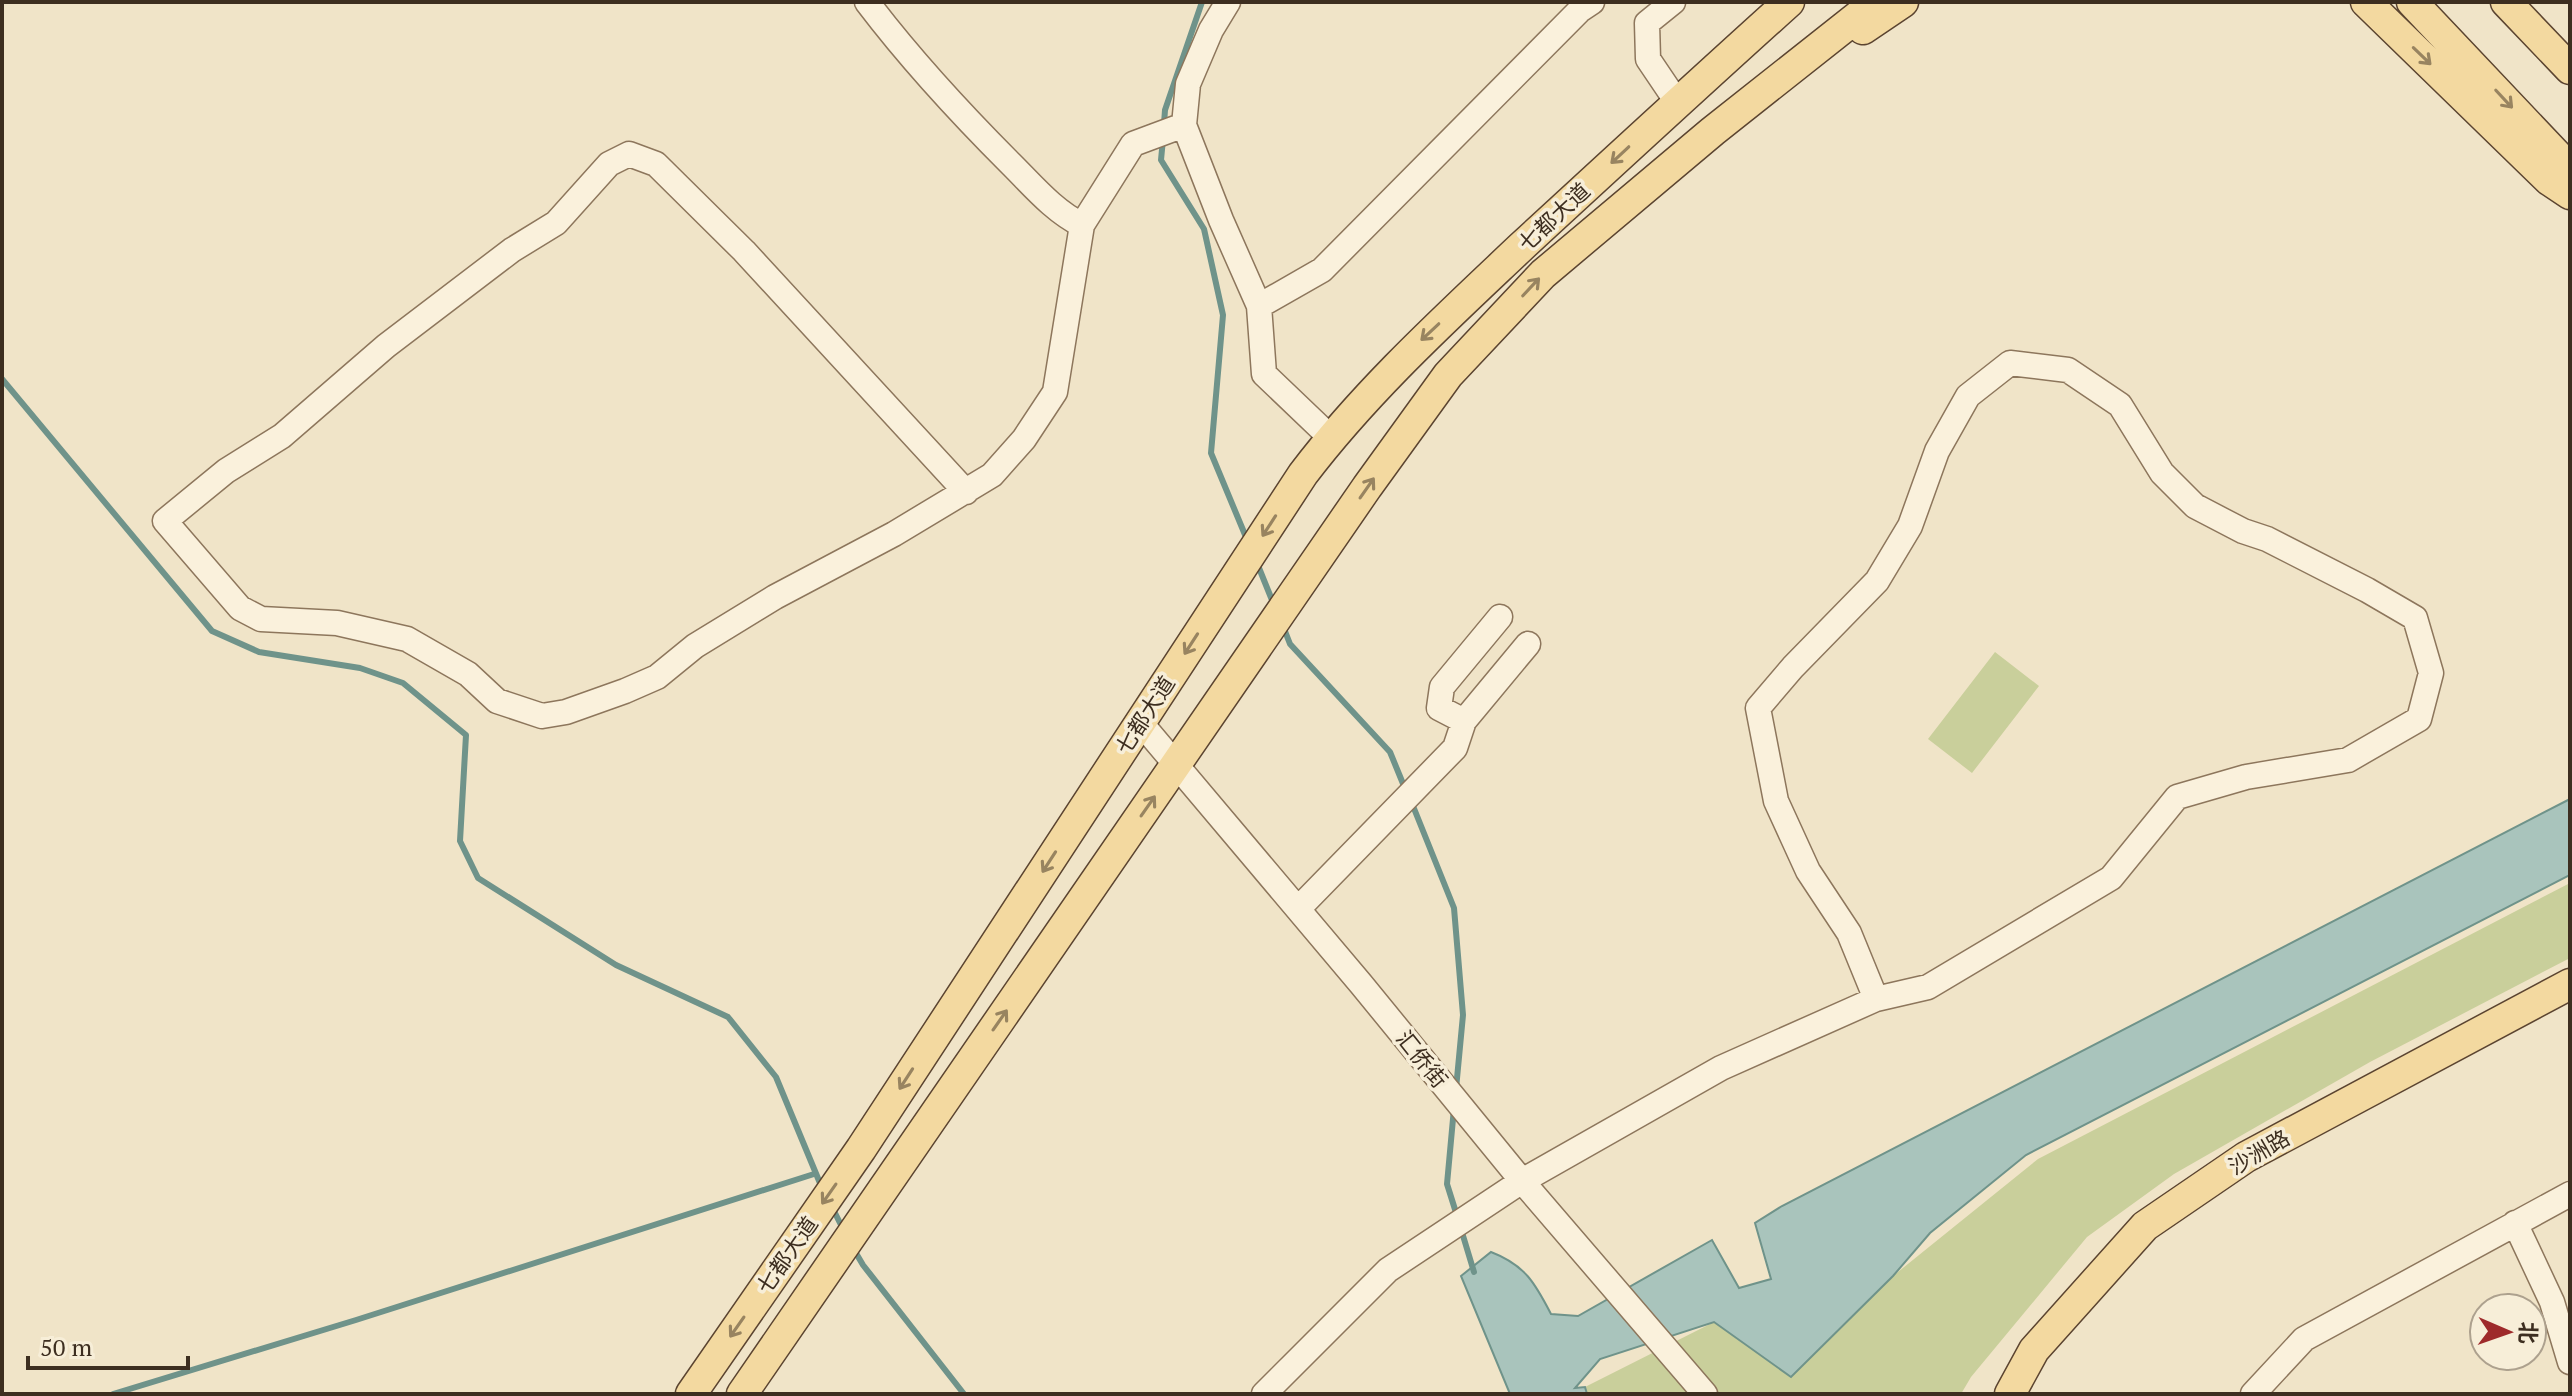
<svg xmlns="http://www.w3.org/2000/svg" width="2572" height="1396" font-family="'PT Serif','Noto Sans SC',serif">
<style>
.green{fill:#c9cf9b}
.water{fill:#a9c4bc;stroke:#6f938a;stroke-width:2}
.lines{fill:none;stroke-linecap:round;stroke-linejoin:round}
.stream{stroke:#6f938a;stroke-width:6}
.minor-casing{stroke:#8d765c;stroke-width:27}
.major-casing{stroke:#5b4430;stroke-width:33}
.minor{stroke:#faf1dc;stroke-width:24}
.major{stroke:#f3d9a0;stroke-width:30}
.oneway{stroke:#988460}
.labels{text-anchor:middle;stroke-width:7;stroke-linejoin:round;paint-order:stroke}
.street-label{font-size:22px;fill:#3d2e20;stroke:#f7eed8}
</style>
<rect width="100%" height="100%" fill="#f0e4c8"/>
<!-- green -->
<path class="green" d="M1995,652l44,34 -67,87 -44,-34z
M2570,883v75l-200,104 -196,112 -87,63 -116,140 -10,17h-374l-2,-7 129,-65 77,55 102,-101 145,-117z"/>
<!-- water -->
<path class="water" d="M2570,799v76l-544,280 -96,78 -37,43 -102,101 -77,-55 -114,37 -25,29 10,-1 2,7h-77l-49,-118 30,-24c34,13 44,31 60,62l27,2 134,-76 27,48 32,-9 -16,-56 27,-17z"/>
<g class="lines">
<!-- stream -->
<path class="stream" d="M1164,124l1,-14 37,-108
M1163,139l-2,21 43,69 19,86 -12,138 37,89
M2,379l210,252 47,21 101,16 43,15 63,52 -6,106 18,37 138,87 112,52 48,60 46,111
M1257,563l17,42
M1283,626l7,18 100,108 16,39
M1411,801l43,107 9,107 -7,74
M1454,1108l-7,76 11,35
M833,1209l11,22
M1461,1229l13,43
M853,1248l10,17 101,129
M113,1394l243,-74 458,-146"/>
<!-- minor casing -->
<g class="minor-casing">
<path id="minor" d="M867,2c44,58 93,111 145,163 22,22 42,46 70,60
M1228,2l-17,28 -23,54 -4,41 37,95 38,86
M1673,2l-26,21 1,36 29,43
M1331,438l-67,-64 -5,-68 63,-36 258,-260 12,-8
M966,492l-222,-241 -88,-87 -27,-10 -20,10 -53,59 -44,27 -126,96 -104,90 -56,35 -61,50 75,87 21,11 76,4 70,16 61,35 29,27 45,15 24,-4 59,-21 32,-14 38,-31 80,-49 119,-63 98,-59 32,-36 31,-47 27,-167 51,-81 51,-19
M1500,617l-58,70 -3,21 25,13 64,-77
M1140,722l221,262 161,197 183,213
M1298,909l157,-161 9,-27
M2515,1223l37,79 18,60
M1264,1394l124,-124 134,-89 199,-113 155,-69 52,-12 183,-109 66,-81 69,-20 102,-17 71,-41 12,-46 -16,-55 -48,-28 -100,-51 -24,-8 -48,-25 -33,-33 -42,-68 -52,-35 -58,-7 -42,33 -31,55 -27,75 -33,55 -84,86 -35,41 18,93 32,70 41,62 27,66
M2253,1394l51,-55 266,-145"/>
</g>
<!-- major casing -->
<g class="major-casing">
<path id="major" d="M2366,2l183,178 21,14
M2412,2l158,167
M2506,2l64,67
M1863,29l40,-27
M691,1394l170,-245 442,-675c64,-84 142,-155 218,-227 89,-82 178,-164 268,-245
M742,1394l625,-907 81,-112 95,-101 170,-143 163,-129
M2010,1394l24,-44 111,-124 101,-69 324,-173"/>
</g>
<!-- minor -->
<use href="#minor" class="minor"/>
<!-- major -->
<use href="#major" class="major"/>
</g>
<!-- one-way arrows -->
<defs><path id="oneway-shaft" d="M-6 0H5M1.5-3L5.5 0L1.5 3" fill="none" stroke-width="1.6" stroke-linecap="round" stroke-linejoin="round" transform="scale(2)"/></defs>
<g class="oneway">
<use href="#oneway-shaft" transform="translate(2422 56) rotate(44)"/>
<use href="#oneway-shaft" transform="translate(2504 99) rotate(47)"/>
<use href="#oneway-shaft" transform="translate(1620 155) rotate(137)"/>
<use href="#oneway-shaft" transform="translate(1531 287) rotate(-47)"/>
<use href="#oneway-shaft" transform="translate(1430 332) rotate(137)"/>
<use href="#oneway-shaft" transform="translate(1367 488) rotate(-55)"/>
<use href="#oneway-shaft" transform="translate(1269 526) rotate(123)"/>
<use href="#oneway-shaft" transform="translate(1191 644) rotate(123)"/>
<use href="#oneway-shaft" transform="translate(1148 806) rotate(-55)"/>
<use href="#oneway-shaft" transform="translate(1049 862) rotate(123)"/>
<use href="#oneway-shaft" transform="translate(1000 1020) rotate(-55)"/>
<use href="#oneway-shaft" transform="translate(906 1079) rotate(123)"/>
<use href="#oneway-shaft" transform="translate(829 1194) rotate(125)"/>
<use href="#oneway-shaft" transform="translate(737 1327) rotate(125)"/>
</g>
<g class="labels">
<!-- street labels -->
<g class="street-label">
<text transform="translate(1554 217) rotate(-43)" y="8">七都大道</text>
<text transform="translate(1145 715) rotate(-57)" y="8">七都大道</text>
<text transform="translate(1422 1059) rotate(51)" y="8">汇侨街</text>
<text transform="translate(2259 1152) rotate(-30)" y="8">沙洲路</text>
<text transform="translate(787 1255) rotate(-55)" y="8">七都大道</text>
</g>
</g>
<!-- border -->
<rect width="2572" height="1396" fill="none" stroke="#3d2e20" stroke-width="8"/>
<!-- north arrow -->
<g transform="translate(2508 1332) rotate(92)"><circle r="38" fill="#f7eed8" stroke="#ada18e" stroke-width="2"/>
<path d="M0-6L14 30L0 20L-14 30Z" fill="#9e2a2b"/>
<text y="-12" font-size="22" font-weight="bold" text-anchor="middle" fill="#3d2e20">北</text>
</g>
<!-- scale -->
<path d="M28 1356v12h160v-12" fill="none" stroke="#3d2e20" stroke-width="4"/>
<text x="40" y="1356" font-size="24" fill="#3d2e20" stroke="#f7eed8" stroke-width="6" paint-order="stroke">50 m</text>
</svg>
